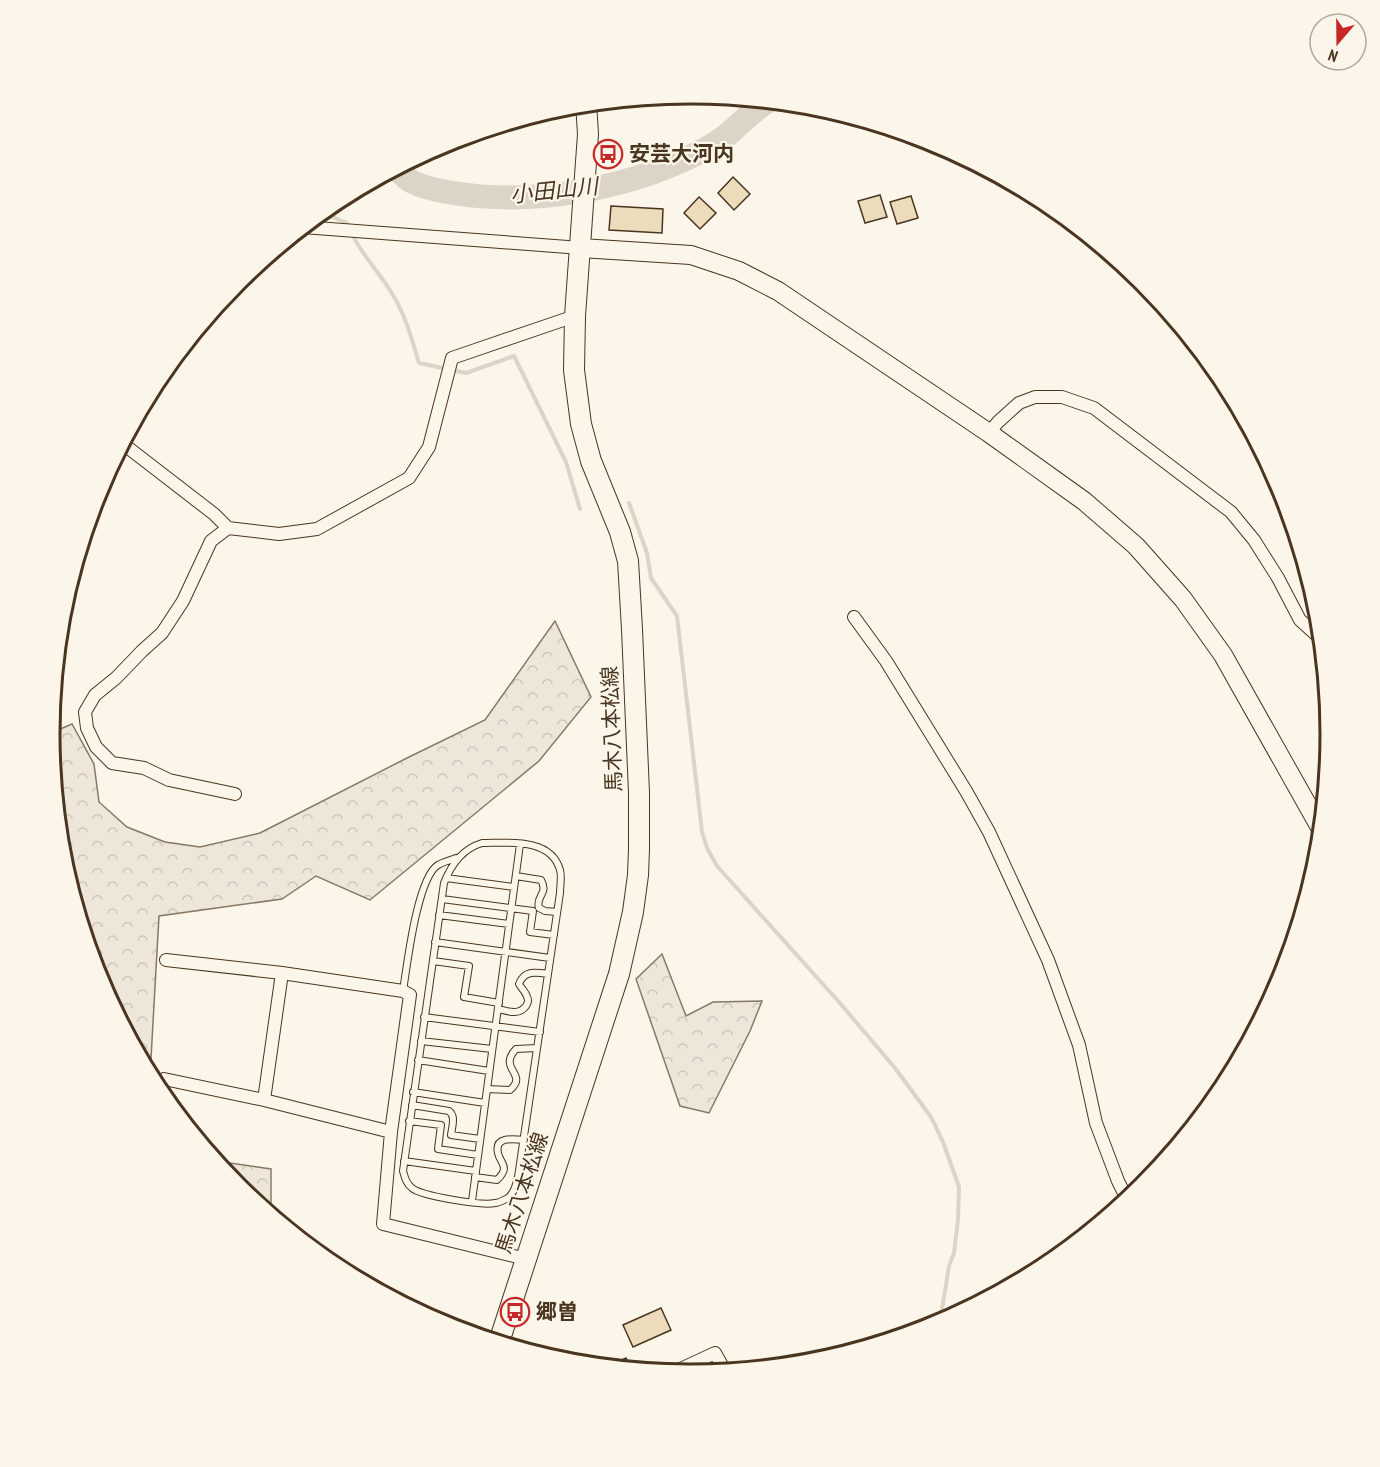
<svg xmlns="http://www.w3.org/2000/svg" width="1380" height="1467" font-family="'PT Sans Narrow','Noto Sans JP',sans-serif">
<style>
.forest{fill:url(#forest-crowns);stroke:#887966;stroke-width:1.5}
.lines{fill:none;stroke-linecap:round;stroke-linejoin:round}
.stream{stroke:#dcd4c6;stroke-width:4}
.river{stroke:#dcd4c6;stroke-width:24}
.building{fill:#ecdcbc;stroke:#4a3520;stroke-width:1.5}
.lane-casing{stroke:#4a3520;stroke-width:8}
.street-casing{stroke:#4a3520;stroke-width:14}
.secondary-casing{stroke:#4a3520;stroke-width:20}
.primary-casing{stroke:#4a3520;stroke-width:22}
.lane{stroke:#fbf6e9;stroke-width:6}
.street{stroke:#fbf6e9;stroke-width:12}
.secondary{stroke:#fbf6e9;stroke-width:18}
.primary{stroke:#fbf6e9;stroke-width:20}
.labels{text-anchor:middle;stroke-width:4.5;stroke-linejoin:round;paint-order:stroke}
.poi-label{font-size:21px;font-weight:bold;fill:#4a3520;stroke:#fbf6e9;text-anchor:start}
.street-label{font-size:21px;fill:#4a3520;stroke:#fbf6e9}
.water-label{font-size:22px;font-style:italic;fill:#4a3520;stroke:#fbf6e9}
.rim{fill:none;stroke:#4a3520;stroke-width:3}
</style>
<defs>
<pattern id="forest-crowns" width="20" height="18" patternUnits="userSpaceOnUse" patternTransform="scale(1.5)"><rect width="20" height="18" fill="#ede6d9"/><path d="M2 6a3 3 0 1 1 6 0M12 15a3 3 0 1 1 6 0" fill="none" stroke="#cdc6ba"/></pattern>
</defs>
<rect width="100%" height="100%" fill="#fbf6e9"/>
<!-- forest -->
<path class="forest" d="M555,621l36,76 -52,64 -169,139 -54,-24 -34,23 -123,17 -9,160 -52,-98 -36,-120 -12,-120 8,-8 14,-6 22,40 5,38 28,25 38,15 35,5 60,-14 147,-75 78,-38z
M662,954l24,62 27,-14 49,-1 -12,30 -41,82 -29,-7 -44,-127z
M216,1161l55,8v45l-34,-28z"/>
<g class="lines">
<!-- stream -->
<path class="stream" d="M321,212l26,11 2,4
M352,234c11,23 30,41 42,63 12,20 18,43 25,66l47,10 48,-17 52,106 14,47
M629,503l18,50 4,25 26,38 25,216 5,16 10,18 122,136 56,66 36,49 4,8 8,17 16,45 -1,33 -4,33 -5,13 -9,56"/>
<!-- river -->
<path class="river" d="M396,168c4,4 9,9 13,12 11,7 32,11 44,13 80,13 174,-4 245,-40 12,-6 25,-14 35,-23 11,-10 22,-21 35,-29"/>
</g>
<!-- building -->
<path class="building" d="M667,95v6l-41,3v-5z
M733,177l17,17 -16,16 -16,-17z
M880,195l7,22 -22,6 -7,-22z
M911,196l7,22 -21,6 -7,-22z
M699,197l17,16 -16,16 -16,-16z
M611,206l52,3 -1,24 -53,-3z
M661,1308l10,22 -38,17 -10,-22z
M626,1358l5,10 -22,-2z
M764,1359l4,7 -26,3z"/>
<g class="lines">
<!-- lane casing -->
<g class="lane-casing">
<path id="lane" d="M482,843c25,0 69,-6 78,27 2,6 0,16 0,23l-42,284c-2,8 -4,16 -10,21 -4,2 -9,5 -13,5 -13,3 -74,-7 -83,-15 -6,-5 -7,-10 -9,-17l41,-288c7,-18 18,-34 38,-40z
M516,876l25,4c8,14 -6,16 -2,28l6,3 12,1
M446,878l68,9
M442,899l91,12 -3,21 24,3
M439,915l70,9
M435,942l115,16
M433,961l36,5 -5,31 35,6
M403,991c4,-25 14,-113 35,-126 5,-3 13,-5 18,-7
M498,1009c9,2 21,7 28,-3 2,-3 3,-6 1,-9 -1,-5 -6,-9 -8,-13 5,-14 17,-12 29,-10
M424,1017l116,15
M421,1041l71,8
M418,1060l71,11
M487,1089l23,1c19,-16 -13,-21 6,-41l21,-1
M413,1092l72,11
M412,1105l37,6c7,5 3,16 2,24l29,4
M409,1121l32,4 -3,24 40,6
M404,1161l72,10
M475,1177l22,3c14,-14 3,-16 1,-27 -4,-17 16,-14 26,-13
M472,1201l48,-357"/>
</g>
<!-- street casing -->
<g class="street-casing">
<path id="street" d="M303,227l278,21
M989,433l9,-11 21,-19 16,-6h27l32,11 137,104 23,28 24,38 22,42 21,19
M122,443l92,71 14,14 51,6 38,-5 92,-51 20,-31 23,-89 123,-42
M228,528l-17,13 -28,60 -21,32 -20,18 -26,27 -21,17 -10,17 2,16 9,19 16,16 32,5 25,12 66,14
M854,617l32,44 80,130 23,41 59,128 31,85 17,78 22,58 9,18
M166,960l116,13 121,18 7,4 -19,137 -8,92 143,35
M164,1079l100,21 127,32
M264,1100l18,-127
M674,1372l41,-19 10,18"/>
</g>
<!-- secondary casing -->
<g class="secondary-casing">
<path id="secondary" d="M581,248l110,7 48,16 39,20 211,142 95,68 52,45 47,53 40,56 98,174"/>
</g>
<!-- primary casing -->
<g class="primary-casing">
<path id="primary" d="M499,1342l120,-368 14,-62 5,-37 1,-26v-56l-7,-164 -4,-68 -8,-29 -29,-71 -10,-37 -7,-54 1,-54 13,-182 -2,-31"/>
</g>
<!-- lane -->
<use href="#lane" class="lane"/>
<!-- street -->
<use href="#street" class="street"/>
<!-- secondary -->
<use href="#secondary" class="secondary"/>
<!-- primary -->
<use href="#primary" class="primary"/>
</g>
<!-- icons -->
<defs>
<g id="bus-ring" transform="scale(1.5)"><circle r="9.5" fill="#fbf6e9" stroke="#c62828" stroke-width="1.5"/><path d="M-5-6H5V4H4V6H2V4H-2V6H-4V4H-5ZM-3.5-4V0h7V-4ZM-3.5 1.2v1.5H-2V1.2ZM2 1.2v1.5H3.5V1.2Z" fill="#c62828"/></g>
</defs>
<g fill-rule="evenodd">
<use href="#bus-ring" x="608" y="154"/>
<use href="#bus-ring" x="515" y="1312"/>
</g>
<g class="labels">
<!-- poi labels -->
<g class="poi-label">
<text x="629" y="161">安芸大河内</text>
<text x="536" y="1319">郷曽</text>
</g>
<!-- street labels -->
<g class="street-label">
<text transform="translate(612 729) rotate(-92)" y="7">馬木八本松線</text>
<text transform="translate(522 1193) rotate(-72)" y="7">馬木八本松線</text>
</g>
<!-- water labels -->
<g class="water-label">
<text transform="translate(554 190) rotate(-6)" y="8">小田山川</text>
</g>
</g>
<!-- crop -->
<path d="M0 0H1380V1467H0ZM60 734a630 630 0 1 1 1260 0a630 630 0 1 1-1260 0Z" fill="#fbf6e9" fill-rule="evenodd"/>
<path class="rim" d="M60 734a630 630 0 1 1 1260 0a630 630 0 1 1-1260 0Z"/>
<!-- north arrow -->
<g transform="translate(1338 42) rotate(200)"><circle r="28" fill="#fbf6e9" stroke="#b4a999" stroke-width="1.5"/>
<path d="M0-4.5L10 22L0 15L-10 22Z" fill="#c62828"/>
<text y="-9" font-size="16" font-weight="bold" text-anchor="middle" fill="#4a3520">N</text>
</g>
</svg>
